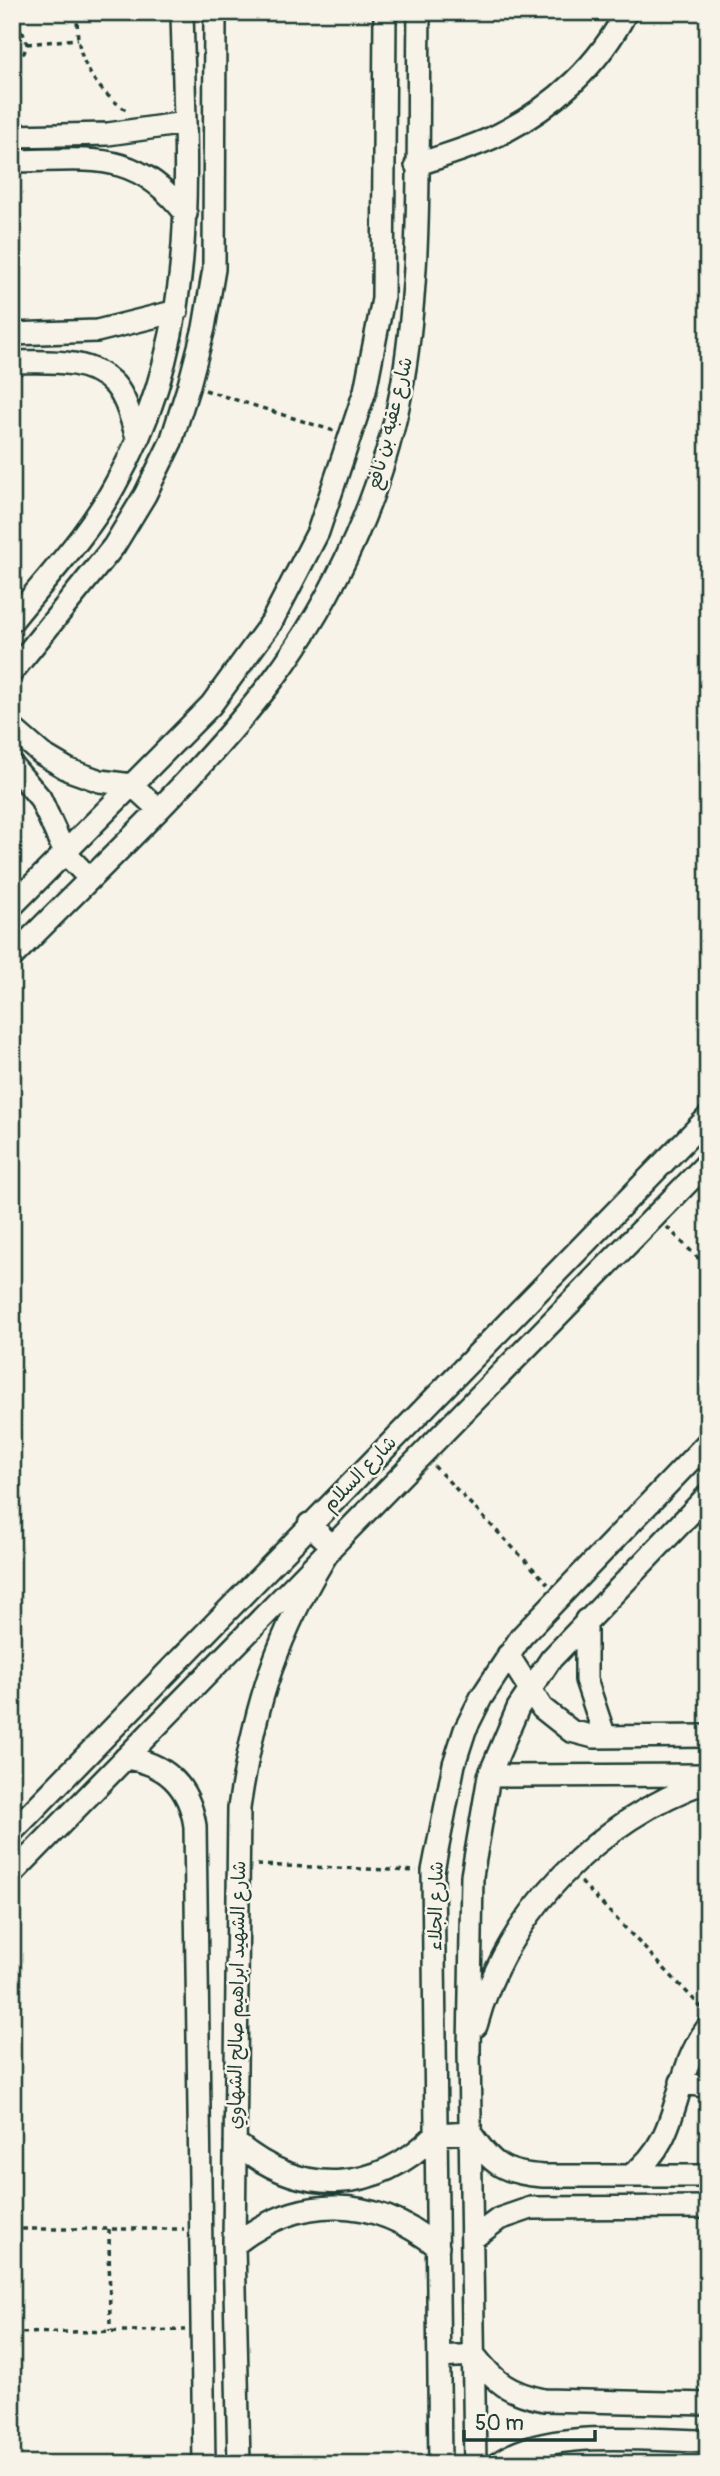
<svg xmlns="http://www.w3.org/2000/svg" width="720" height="2476" font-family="Pangolin,'Playpen Sans Arabic',sans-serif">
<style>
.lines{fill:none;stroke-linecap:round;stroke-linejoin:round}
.minor-casing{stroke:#1f3d34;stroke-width:26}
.path{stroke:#1f3d34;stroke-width:3.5;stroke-dasharray:5 5;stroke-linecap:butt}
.minor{stroke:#f7f3e8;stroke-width:21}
.labels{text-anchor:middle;stroke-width:5;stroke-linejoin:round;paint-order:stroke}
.street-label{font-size:19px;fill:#1f3d34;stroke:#f7f3e8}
</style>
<rect width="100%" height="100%" fill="#f7f3e8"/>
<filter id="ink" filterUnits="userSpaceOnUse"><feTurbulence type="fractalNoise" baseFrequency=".0143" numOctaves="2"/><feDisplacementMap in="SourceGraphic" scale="14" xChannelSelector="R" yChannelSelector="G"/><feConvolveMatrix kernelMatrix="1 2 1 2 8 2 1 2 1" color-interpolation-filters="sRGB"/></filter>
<g filter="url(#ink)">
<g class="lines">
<!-- minor casing -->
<g class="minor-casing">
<path id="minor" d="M12,136l96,-2 77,-11
M12,161c76,0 122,-14 174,53
M416,165c28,-10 60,-18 86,-32 52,-27 97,-68 124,-121
M12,334l85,-3 80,-20
M12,362c34,0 78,-5 103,23 12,14 17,38 23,55
M12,621c35,-44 76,-86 103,-136 86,-152 71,-305 67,-473
M12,672l102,-126 31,-51 26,-53 18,-57 15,-57 10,-59 1,-257
M12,728l30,26 27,16 31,11 32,4 25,23
M12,765l28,33 25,55 24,25
M12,906l199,-201 60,-82 47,-91 47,-141 18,-92 2,-287
M12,957c86,-88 186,-179 260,-276 64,-85 114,-195 131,-301 20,-120 14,-246 16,-368
M586,1620v60l19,57
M508,1655l34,53 29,23 23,6 114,-1
M125,1758c40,5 64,27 70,68l9,638
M489,1776l219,-1
M12,1832l696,-715
M12,1874l696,-712
M476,2026c30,-113 123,-207 232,-245
M681,2082l27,5
M235,2142c65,55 140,53 201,-8l34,-2c22,33 33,41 73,44h165
M630,2176c54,-38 40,-100 78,-149
M472,2239l27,-20 32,-11 177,-1
M234,2245c66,-52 139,-50 204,2
M439,2357l35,-2c22,28 35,38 70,45l164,4
M239,2464l-5,-219 5,-437c15,-101 38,-176 93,-262l-23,-22
M440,2464l-7,-593 21,-107 11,-34 16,-32 40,-61 187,-195
M475,2464l-6,-413 3,-175 17,-100 29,-68 33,-49 157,-164
M497,2464c50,-37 149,-23 211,-23"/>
</g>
<!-- path -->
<path class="path" d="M78,12c-5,44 15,77 51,100
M12,28l11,5 4,11 -3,9 -12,6
M27,44l51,-5
M205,390l129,41
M667,1227l41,41
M434,1466l114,118
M257,1865l160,6
M581,1882l123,128
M12,2229h172
M109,2229l1,102
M12,2333l173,-3"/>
<!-- minor -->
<use href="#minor" class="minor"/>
</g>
</g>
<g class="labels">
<!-- street labels -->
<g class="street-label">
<text transform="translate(389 423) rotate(-76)" y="7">شارع عقبه بن نافع</text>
<text transform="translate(359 1473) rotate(-46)" y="7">شارع السلام</text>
<text transform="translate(435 1906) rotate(-89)" y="7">شارع الجلاء</text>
<text transform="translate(236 1995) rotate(-89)" y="7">شارع الشهيد ابراهيم صالح الشهاوي</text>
</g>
</g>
<!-- margin -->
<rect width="720" height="2476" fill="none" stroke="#f7f3e8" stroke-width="42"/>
<rect x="21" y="21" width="678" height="2434" fill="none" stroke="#1f3d34" stroke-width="2.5" filter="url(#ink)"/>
<!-- scale -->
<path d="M464 2430v10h131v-10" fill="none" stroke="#1f3d34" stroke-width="3.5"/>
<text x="475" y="2430" font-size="21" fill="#1f3d34" stroke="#f7f3e8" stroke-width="5" paint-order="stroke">50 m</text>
</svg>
